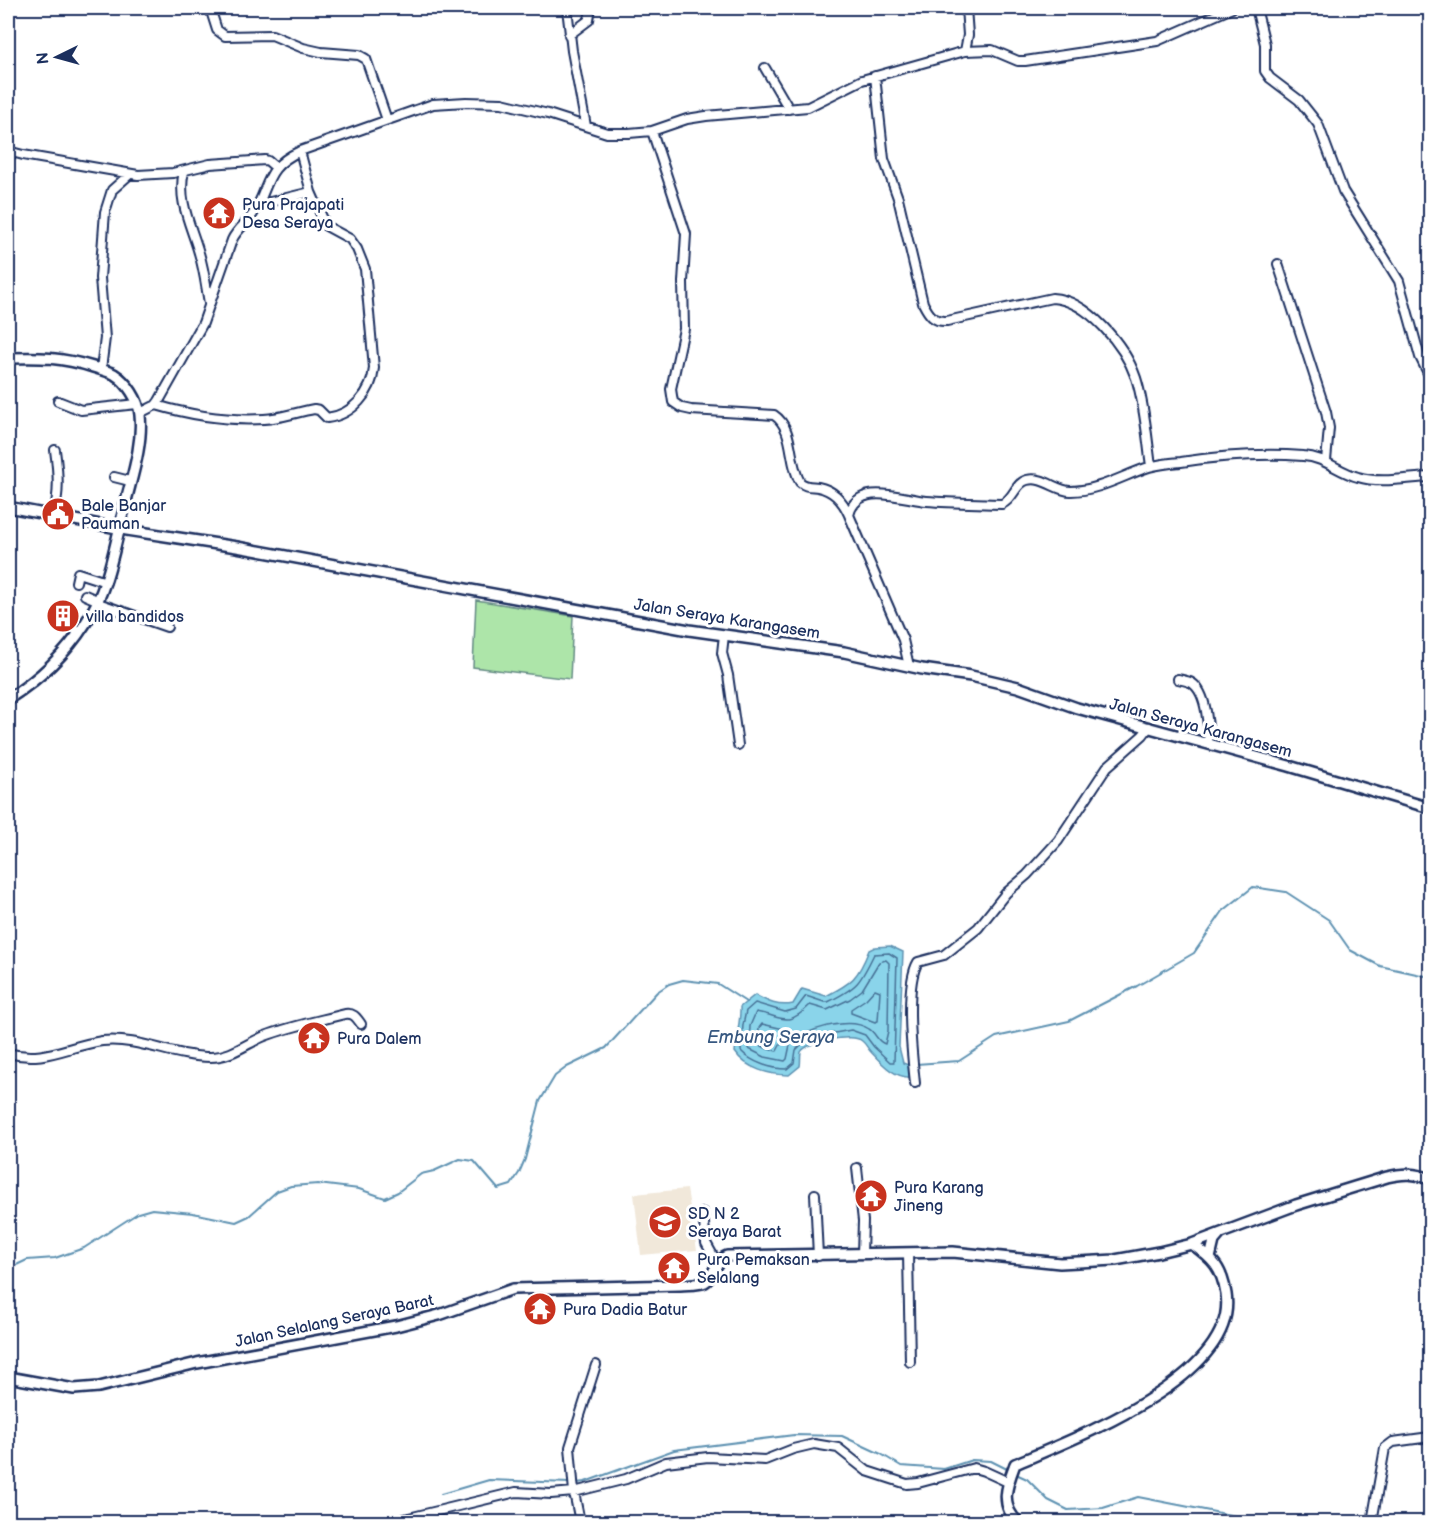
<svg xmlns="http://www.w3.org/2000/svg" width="1438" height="1530" font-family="'Balsamiq Sans',sans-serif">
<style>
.built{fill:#f1e8da}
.green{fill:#ade5a9;stroke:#648a84;stroke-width:1.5}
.water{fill:#8ad4ea;stroke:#5e92b2;stroke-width:1.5}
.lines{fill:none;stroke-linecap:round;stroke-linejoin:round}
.shore{stroke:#477196;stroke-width:1.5}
.stream{stroke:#5e92b2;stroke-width:2}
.minor-casing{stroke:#1b2f5e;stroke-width:12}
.tertiary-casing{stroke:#1b2f5e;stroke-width:14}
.minor{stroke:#fff;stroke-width:8}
.tertiary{stroke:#fff;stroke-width:9}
.labels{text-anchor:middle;stroke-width:6;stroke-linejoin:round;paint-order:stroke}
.poi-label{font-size:16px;fill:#1b2f5e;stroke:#fff;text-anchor:start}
.street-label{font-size:16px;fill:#1b2f5e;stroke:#fff}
.water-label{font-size:18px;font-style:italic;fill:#375881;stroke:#fff}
</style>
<rect width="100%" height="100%" fill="#fff"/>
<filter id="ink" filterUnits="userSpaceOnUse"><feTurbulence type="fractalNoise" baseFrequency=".0167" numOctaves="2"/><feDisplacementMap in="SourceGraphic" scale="12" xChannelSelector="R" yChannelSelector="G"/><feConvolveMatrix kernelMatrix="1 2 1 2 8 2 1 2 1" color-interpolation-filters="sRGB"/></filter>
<g filter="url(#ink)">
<!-- built -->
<path class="built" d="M687,1189l10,61 -56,5 -7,-61z"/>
<!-- green -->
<path class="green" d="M476,600l97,16 -3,63 -97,-12z"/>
<!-- water -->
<path class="water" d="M890,946l13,6 -4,95 4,16 10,4v10c-17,2 -30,-12 -42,-25 -3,-3 -5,-8 -9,-11 -8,-8 -55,0 -61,11 -1,4 0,10 -1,14l-11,9c-19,0 -43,-6 -54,-23 1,-11 6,-35 5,-45l15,-12c13,7 23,12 38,9l9,-15 24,7c26,-13 32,-18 43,-46l6,-3z"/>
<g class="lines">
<!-- shore -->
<path class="shore" d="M889,953l8,5 -3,104h-4l-16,-15 -9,-12 -14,-5 -27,5 -19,6 -9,9 -2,13 -7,6c-15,0 -35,-6 -46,-18l2,-26 3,-14 9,-8 30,9 11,-3 10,-13 18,6h4c30,-15 32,-19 46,-48z
M886,960l3,3 -1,68 -3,13c-8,-2 -9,-11 -16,-15 -19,-13 -66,0 -79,16l-3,14 -2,2 -20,-4 -16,-8 1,-23 6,-14c26,4 30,17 54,-7l17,5 23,-11 12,-9 17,-28z
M875,989l5,2 -2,30 -3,1 -24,-9v-4l15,-10z
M762,1024l26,6 -11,21 -9,-2 -10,-5 1,-16z"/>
<!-- stream -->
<path class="stream" d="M916,1064l43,-3 37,-24 73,-16 68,-35 57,-33 29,-42 30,-24 33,5 43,28 21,30 30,16 50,11
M8,1269l19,-9 28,-2 29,-10 54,-35 14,-4 41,4 43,9 13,-6 28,-25 14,-5 27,-2 41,5 26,9 13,-6 23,-18 13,-3 26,-12 14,2 24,28 13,-4 8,-12 6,-14 15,-58 15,-25 12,-9 39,-19 51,-56 12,-8 14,-4 35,4 28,18
M1016,1474l11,5 21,21 20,10 35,-2 35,-11 128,25
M576,1483l9,-1 89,-32 120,-15 48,1 39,18 20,12 43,3 28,-9 19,1 20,10
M441,1494l48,-14 81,3"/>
<!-- minor casing -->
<g class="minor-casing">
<path id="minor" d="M210,8l7,22 8,6 47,-1 31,13 18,4 38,3 7,4 21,61
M567,8l5,43 14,75
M1256,8l9,36v27l5,7 29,22 19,24 25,67 56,90 21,76 10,20
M569,35l20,-15 2,-12
M965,51l3,-16 -2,-27
M765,68l24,41
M875,76l9,83 14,39 25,105c6,12 11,19 24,18l105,-23c36,2 73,48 84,80 9,28 11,60 15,88
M652,131l34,103 -3,48 1,47 -13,60 2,13 9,6 9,2 83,5c21,14 14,47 26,67 5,5 10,4 18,5 16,3 25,14 31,28
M8,151l15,4 115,20 35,-2 37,-9 55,-4 3,1 7,6
M184,171c-7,30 7,54 15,82 5,16 7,33 10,50
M258,205l53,-13
M1278,264l48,148 3,16 -3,33
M101,369l4,-31 -5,-60 5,-66 7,-22 18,-16
M58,401l23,9 56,-6
M156,405c34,10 73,16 108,14 17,-1 33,-7 50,-10l5,1 8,8c25,-3 45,-25 47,-50l-9,-99 -8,-20 -7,-10 -24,-13 -15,-34 -11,-41
M140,413l16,-8 3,-4 44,-78 29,-83c5,-11 14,-16 21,-26 18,-30 11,-46 47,-63l133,-47 33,-2 36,1 46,11 59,19h22l23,-2 35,-12 19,-3 102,-9 54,-27 103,-29 27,-1 26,11h7l132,-20 75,-33
M114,477l16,4
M53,515c7,-21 5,-43 2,-65
M76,582l2,-9 28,9
M85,595l14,6
M98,603l69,24
M71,627l8,6
M724,635l-2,18 6,22 10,70
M909,666l-6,-26 -54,-125c8,-35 54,-16 78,-14 25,2 50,2 75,3 12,-5 13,-21 25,-24 17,-4 29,11 44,11 27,0 53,-16 78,-24 10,-3 21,-4 32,-5 40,-6 82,-9 122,-6 22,1 35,16 55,21 22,7 49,1 72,0
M1178,679c4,1 10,2 14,4 15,10 17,45 16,61
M8,1053c36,10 59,-7 94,-12 37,-4 72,16 108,16 22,0 37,-14 55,-21 26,-10 53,-15 80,-22 9,-1 11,3 16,10
M915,1083c-3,-28 -11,-98 3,-121l26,-7 34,-27 28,-35 21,-18 31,-34 49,-74 36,-32 6,-8
M857,1168l6,53 -1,33
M815,1194l3,62
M703,1213l3,30 11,20
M908,1253l2,109
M392,1522l124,-30 35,2 23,-2 52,-13 40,-17 42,-5 57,3 28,-11 21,-5 24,4 29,23 40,13 11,-1 56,-15 10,3 24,11
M580,1522l-6,-30 -4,-45 26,-82
M1372,1522l13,-74 8,-6 37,-5"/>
</g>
<!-- tertiary casing -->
<g class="tertiary-casing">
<path id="tertiary" d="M8,358c32,-1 53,-1 85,9 6,2 15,4 21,7 13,8 25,26 26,41 3,31 -9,64 -16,94 -10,40 -16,81 -39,115 -20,31 -47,56 -77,75
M8,507l119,23 110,17 452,83 155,22 78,17 49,7 47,11 59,21 212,58 141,42
M1210,1258l4,-17 6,-7
M8,1377l66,12 25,-2 98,-24 199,-37 43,-11 74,-26 167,-4c8,-1 18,0 25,-3 10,-6 9,-21 22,-26l226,-4 107,11 55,-3 44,-8 33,-8 104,-39 91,-28c16,-4 28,-4 43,2
M1018,1522c-19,-17 -11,-37 -3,-58 60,-26 224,-87 211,-170 -4,-26 -13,-35 -34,-50"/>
</g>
<!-- minor -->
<use href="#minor" class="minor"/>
<!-- tertiary -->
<use href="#tertiary" class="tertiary"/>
</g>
</g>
<!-- icons -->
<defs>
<g id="temple-disc" transform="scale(1.725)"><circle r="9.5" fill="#c8321e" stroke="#fff"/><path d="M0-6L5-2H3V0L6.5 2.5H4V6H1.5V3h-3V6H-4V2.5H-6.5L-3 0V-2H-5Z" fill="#fff"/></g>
<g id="civic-disc" transform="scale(1.725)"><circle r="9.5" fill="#c8321e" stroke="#fff"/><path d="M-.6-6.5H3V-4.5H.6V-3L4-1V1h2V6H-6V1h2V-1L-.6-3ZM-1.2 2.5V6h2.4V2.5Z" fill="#fff"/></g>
<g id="building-disc" transform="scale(1.725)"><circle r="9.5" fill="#c8321e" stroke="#fff"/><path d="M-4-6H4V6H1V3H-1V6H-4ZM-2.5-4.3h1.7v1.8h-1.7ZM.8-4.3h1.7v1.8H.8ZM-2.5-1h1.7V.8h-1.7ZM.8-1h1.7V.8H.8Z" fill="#fff"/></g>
<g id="school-disc" transform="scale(1.725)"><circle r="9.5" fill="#c8321e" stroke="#fff"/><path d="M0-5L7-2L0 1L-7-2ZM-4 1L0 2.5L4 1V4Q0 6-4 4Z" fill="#fff"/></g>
</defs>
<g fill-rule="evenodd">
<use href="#temple-disc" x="219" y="213"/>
<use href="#civic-disc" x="58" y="514"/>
<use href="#building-disc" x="63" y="616"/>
<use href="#temple-disc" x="314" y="1038"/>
<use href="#temple-disc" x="871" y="1196"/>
<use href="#school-disc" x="665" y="1222"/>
<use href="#temple-disc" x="674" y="1268"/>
<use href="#temple-disc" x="540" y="1309"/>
</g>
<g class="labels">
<!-- poi labels -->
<g class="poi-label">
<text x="242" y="210">Pura Prajapati<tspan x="242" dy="18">Desa Seraya</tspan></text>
<text x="81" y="511">Bale Banjar<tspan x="81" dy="18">Pauman</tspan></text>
<text x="86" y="622">villa bandidos</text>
<text x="337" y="1044">Pura Dalem</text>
<text x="894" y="1193">Pura Karang<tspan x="894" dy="18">Jineng</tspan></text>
<text x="688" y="1219">SD N 2<tspan x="688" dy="18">Seraya Barat</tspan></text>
<text x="697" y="1265">Pura Pemaksan<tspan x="697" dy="18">Selalang</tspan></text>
<text x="563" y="1315">Pura Dadia Batur</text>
</g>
<!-- street labels -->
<g class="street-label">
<text transform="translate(727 618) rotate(9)" y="6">Jalan Seraya Karangasem</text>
<text transform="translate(1201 727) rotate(15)" y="6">Jalan Seraya Karangasem</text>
<text transform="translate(334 1320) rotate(-12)" y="6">Jalan Selalang Seraya Barat</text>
</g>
<!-- water labels -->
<g class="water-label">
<text x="771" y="1043">Embung Seraya</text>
</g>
</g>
<!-- margin -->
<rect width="1438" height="1530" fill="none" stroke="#fff" stroke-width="30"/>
<rect x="15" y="15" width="1408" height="1500" fill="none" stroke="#1b2f5e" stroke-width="2" filter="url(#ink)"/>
<!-- north arrow -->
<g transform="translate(57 57) rotate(265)" stroke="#ffffff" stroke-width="4.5" paint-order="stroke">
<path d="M0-4.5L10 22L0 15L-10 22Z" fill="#1b2f5e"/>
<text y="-9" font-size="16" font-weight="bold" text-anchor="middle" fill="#1b2f5e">N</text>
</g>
</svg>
